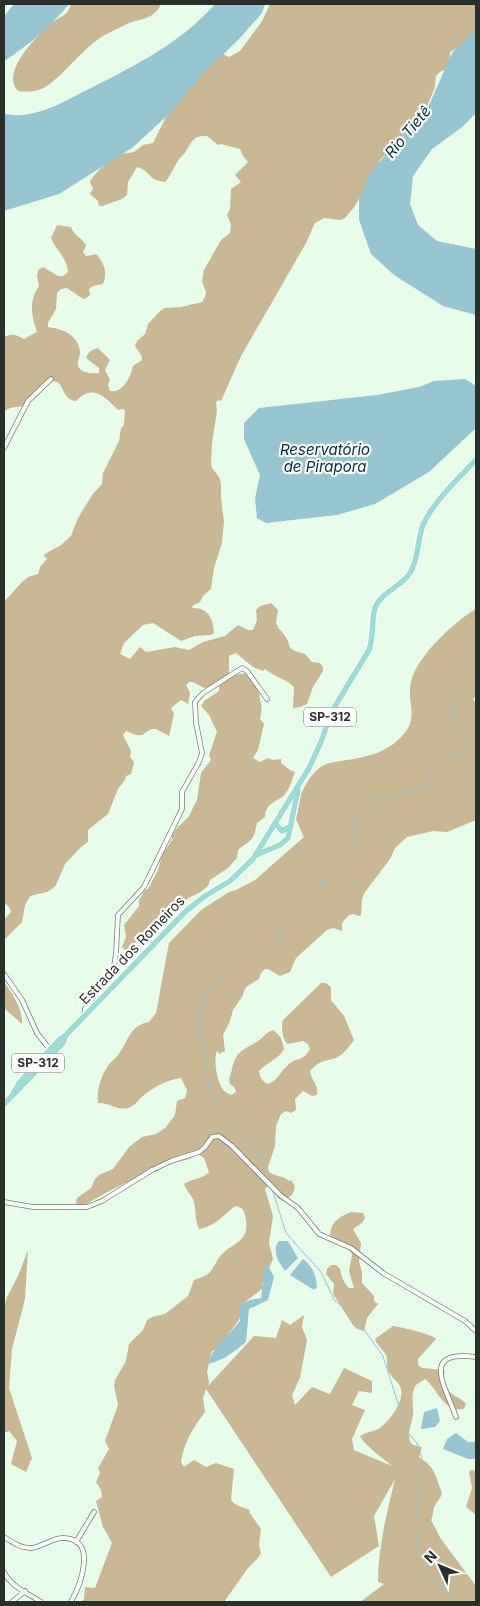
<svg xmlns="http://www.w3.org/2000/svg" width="480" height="1606" font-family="Inter,sans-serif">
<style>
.forest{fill:#cab895}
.water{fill:#96c6d1}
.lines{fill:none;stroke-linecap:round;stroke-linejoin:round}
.stream{stroke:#96c6d1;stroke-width:1}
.street-casing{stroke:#6d8070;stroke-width:5.5}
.primary-casing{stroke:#fff;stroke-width:8}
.street{stroke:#fff;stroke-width:4}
.primary{stroke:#9addd3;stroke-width:5.5}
.labels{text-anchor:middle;stroke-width:4.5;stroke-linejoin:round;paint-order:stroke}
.shield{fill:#fff;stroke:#686e69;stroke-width:1}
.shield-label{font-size:12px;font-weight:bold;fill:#283029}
.street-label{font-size:14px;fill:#283029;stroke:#fff}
.water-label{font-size:15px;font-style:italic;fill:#013039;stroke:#fff}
</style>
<rect width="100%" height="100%" fill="#e7fce9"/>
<!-- forest -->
<path class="forest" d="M71,4h90c-7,16 -20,14 -34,20 -10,5 -22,10 -31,17 -16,11 -38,41 -55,48 -7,3 -15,3 -23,2 -18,-18 18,-54 32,-67 9,-8 17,-6 21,-20z
M270,4h206v28l-18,16 -8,4 -1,16 -9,4 -4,4 -1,11 -19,47 -26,21 -6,1 -4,4 -25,46 -10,12 -5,2 -16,-2 -9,5 -9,20 -65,113 -20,45 -2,-1 -3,2 1,9 -5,32 -1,22 1,3 7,9 2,7v14l3,24 -2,21 -8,25 -3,21 -8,7 -3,6 -8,4 1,2c16,0 20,11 21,25l-3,2 -16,1 -14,5 -28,-18 -10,2 -19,18 -4,11 10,5 10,-12 6,5 29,-5 14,3 14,-8 22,-6 13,-11 10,5h5l4,-10 -1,-10 4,-4 11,-3 7,7c0,4 -2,9 -2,12 1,8 12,12 14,26l5,3 10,3 7,8 8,1 3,4v4l-10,16 -6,17 -7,3 -7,1 1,-21c-6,-7 -21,-11 -29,-18l-2,2 -10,-4 -17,-14 -7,3v20l3,1c12,-7 25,-4 27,11 1,4 0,8 1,11 2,9 2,11 0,20l4,5 -6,26 -5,8 7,4 8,-4 5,2 8,-1v4l9,7 5,2c-3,8 -5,16 -10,22 -6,8 -20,8 -20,23l-8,6c-4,20 -5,15 -19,27l-1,8 -9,10 -18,12 -2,6 -9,7 -11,5 -8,10 -5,3 -26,25 -11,4 -12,11 -4,-4 4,-10 -2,-12 15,-19v-6l6,-10 3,-1 10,-19 4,-15 10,-15v-5l3,-5 14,-14 8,-16 4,-27 10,-13 -2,-5 8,-23 -8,-17 -8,-9 3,-5 15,-10v-7l-15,4 -11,-6h-4l-3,3 4,8 -2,11 -7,-4 -10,8 3,6 -5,22 -13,-7h-5l-9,6h-6l-10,-4 -3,4 8,16 -1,6 4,5 -3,12 -5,2 -1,4 -7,9 -10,25 -20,16v12l-7,5 -16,17 -9,21 -4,4 -5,3 -17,4 -5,9 -3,17 -18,18v-20l7,-8 -2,-5 -5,-5v-300l17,-19 7,-6 10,-3 2,-7 7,-8 -3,-3 1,-2 16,-9 10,-9 7,-18 14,-23 10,-11 1,-11 16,-32 2,-13 3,-3 1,-15 -3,-1 -4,1c-13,-13 -25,-27 -42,-9 -11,-1 -12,-11 -17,-18l-5,-2 -5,1 -26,24 -13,2 -6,3v-74c10,-4 12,-2 20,2l13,-7c-6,-16 -8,-32 2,-46l-2,-11 1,-5 5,-3 15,9h5l5,-4c-1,-15 -12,-21 -17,-34l6,-13 14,2c3,9 12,11 15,19l-3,6 3,4 10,-2c8,9 12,18 7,30l-10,2 -4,3 1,6 -5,4 -5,-2 -13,-9 -6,1 -4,4 -1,16 -8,14v4c15,2 31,8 32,26 0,4 -3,8 -2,12 1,8 14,9 21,8v-5l-13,-10c2,-6 5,-8 12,-10l12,12 -5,10 5,10 -2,5 2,6c12,3 21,-14 23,-25l9,-6 -1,-5 -6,-9 2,-5 8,-7 3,-10 12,-13 5,-3 16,-1 21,-5 3,-5 1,-5 -4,-11 2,-11 17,-30 9,-7 1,-8 -4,-10 3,-6 1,-20 10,-7 -6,-7 13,-13 -5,-6 -3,-7 -19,-5 -3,1 -11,-9c-13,-1 -15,5 -21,15 -2,4 -6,6 -8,10 -5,7 -7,14 -13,21 -18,-2 -14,-11 -28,-15l-9,15 -1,13 -5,4 -20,7h-3l-1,-5 -8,-7 3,-5 -3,-7 2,-4 8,-9 13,-10 9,-5 12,-2 9,-7 10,-2 13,-26 7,-8 8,-15 42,-40 6,3 11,-6 22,-30z
M476,609v86l-3,4 3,5v116l-29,12 -14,-1 -26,6 -12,11 -5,11 -25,33 -3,7 -1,16 -2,1 -5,-2 -5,1 -7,8v8l-9,-3 -6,2 -31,28 -6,14 -10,4 -12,-7h-3l-4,4 -2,6 -13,8 -4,10 -9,13 -3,11 -7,14 2,16 -6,3 -1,-3h-1c-4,8 0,29 5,37 2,4 5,5 9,7l5,-3 -2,-5 -4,-3c-2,-6 1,-9 2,-15 5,-20 11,-18 26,-28 6,-4 8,-9 16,-11l7,8 3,11c-5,10 -17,13 -25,22 1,7 3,9 8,13 11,-2 13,-13 21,-19 9,-9 14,-2 22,-16l-2,-5 -5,-3 -16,3c-5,-6 -6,-16 -4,-24l38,-37h5l5,4v13l13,16 10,24c-4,6 -11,15 -18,18 -11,3 -18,3 -26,13 1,9 9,14 7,24l-5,1 -9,-5 -8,8 1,11 -5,3 -5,-2 -5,3 -5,12 -1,20 -7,21 1,5c7,5 14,3 20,9l2,-1 4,6c-1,8 -5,12 -13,15l-4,-3 -10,-13 -3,4 8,27 -4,27 4,16 -11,25 1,4 -20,16 -3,5 1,5 -2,6 -22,29 -5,2 -5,21 2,10 -1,4 46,-50 22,2 6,-18 8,5 14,-10 -2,12 5,13 -7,38 -8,17 3,10 17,-18 18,7 14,-26 28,13v12l-13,-2 -7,14 13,5 -13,29 2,11 38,16c-8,-7 -28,-21 -32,-30 7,-5 16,-4 21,-9 10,-8 25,-28 19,-41 -3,-5 -10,-10 -12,-16 -2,-4 0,-10 -2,-15 -3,-6 -9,-9 -11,-16l18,-13c8,1 39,8 43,13l-18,20v6l4,3 22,2c1,5 -1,11 1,16 3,9 15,10 21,18l-2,5c-21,4 -26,-20 -39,-30l-9,6c-6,9 -2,20 -3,30 -1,8 -7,20 -2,28 2,3 8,3 11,4l-3,10c3,3 7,4 10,8 7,7 9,19 13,28l-2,5 -6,9 -2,11 -1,2 10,19 35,47v16h-116l24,-18 -6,-2c0,-35 9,-69 17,-103l-21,37 5,30 -48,31 -125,-188 -3,9 2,14c-11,14 -22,32 -24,50l3,5 10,-7 12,7 10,-4 18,6 -3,31c4,6 12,7 19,10l-1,2 12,17 -2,16 2,8 -3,5 -10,10 -24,34h-147l7,-2 1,-13 10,1 17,-45 -9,-16 -7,-26 6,-4 -1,-7 -5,-8 4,-9 -2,-5 11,-19 -4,-8 13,-36 -4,-19 1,-6 11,-19 3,-17 14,-14 4,-10 5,-3 13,-3 23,-18 6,-16c4,-2 10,-3 14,-6 6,-5 8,-14 13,-19 15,-15 30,-13 24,-40 -1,-6 -4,-8 -10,-9 -11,9 -21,21 -36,23 -4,-8 -3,-18 -5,-27 -2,-7 -8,-11 -10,-18 7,-5 19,-5 25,-12l-5,-14 -6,-4c-11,8 -20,7 -32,11 -28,12 -56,24 -81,40l-5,2 -4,-4 1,-5 14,-10 4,-9 4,-4 14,-6 16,-22 13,-10 14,-3 9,-6 10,-13 2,-14 8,-3 2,-8 -6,-12c-14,2 -26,8 -38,18 -5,4 -8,10 -15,12 -11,3 -19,-6 -30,-5 -2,-13 4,-30 12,-40 4,-4 8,-7 11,-12 8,-13 10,-26 28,-29l7,-9 13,-70 32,-33 28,-18 7,-2 19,-10 49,-43 -9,-20 -1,-13c9,-11 13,-26 24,-35 8,-7 19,-7 29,-9 20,-3 41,-8 55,-24 18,-19 4,-32 9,-54 5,-25 44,-61 65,-73z
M4,982c8,11 19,27 18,42l-18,-16z
M351,1212l12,1 2,5 -3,5 -9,6 8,14 -2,19 3,10v11l12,13v5l4,3 -11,14 -3,13 -7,-2 -4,-4 -18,-28 -2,-3 1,-10 -8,-10 1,-5 4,-4h5l4,4c2,8 3,13 9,19h5l-5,-17 3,-16 -2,-6 -18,-10 -2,-5c1,-13 11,-18 21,-22z
M28,1250l-3,49 -13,50 -3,39 23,70 -6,14 -15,-8 6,-23 -8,-10 -5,2v-123l3,-13 11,-21z
M471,1470l5,1v44l-10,-8 6,-19 -3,-16z"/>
<!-- water -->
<path class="water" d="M14,4h55c-18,22 -41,42 -65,57v-45z
M215,4h50l-3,9 -22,25 -39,38 -32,38 -37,34 -73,46 -55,17v-97c33,6 60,-13 89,-27 43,-22 89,-45 122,-83z
M476,26v87l-15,15 -29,21 -19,27 -3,28 8,21 19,16 39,8v66l-33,-9 -49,-31 -23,-21 -12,-34v-21l12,-28 55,-59 26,-59 20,-20z
M465,379l11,7v42l-47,44 -54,32 -38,11 -71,8 -9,-5 -2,-20 5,-23 -16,-36v-16l15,-15 118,-13 42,-8 15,-6z
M279,1241h9l10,17 -13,13c-6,-9 -14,-20 -6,-30z
M303,1259c10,8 13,16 14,28l-3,3 -24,-15z
M265,1265h3l6,12 -6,23 -19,9 -3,33c-12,10 -22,18 -38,22l5,-12 27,-31v-16l10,-5 11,-2z
M437,1408l3,13 -5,6 -14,2 3,-17z
M456,1433l12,9h8v14l-2,3h-6l-25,-10 4,-10z"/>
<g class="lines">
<!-- stream -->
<path class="stream" d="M268,1180l-14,-39 -13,-8 -32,-44 -9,-68 8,-32 29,-25 37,-16 6,-16 22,-28 41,-43 5,-8 6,-15 1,-18 5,-8 16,-13 39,-10 15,-5 -1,-10 2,-9c9,-5 21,-7 29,-13 17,-11 -2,-20 -6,-29 -1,-2 -2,-9 -1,-12 1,-12 15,-22 23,-31
M272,1189l14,44 35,39 14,29 17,12 31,43 24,76 10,11 5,15 -7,67 4,24 14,32 14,8 12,13"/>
<!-- street casing -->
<g class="street-casing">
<path id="street" d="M4,448l24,-47 23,-22
M4,974l18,26 15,33 14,18
M84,1015l1,-6 29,-42 2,-14 2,-38 26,-28 38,-78v-17l17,-30 3,-9 -6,-30 -1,-21 8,-9 39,-25 5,3 20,28
M4,1202l29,5h54l15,-6 50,-31 19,-9 28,-9 6,-5 7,-10 7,-1 13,10 48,49 18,13 21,26 32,14 32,25 82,48 11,10
M456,1417c-10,-30 -37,-68 20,-60
M4,1537c8,5 18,12 28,11 12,-2 21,-11 33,-10 33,2 15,48 6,64
M76,1542l18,-30
M4,1572c6,14 25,22 37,30
M12,1602l13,-11"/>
</g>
<!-- primary casing -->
<g class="primary-casing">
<path id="primary" d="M275,823l7,8 9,-5
M256,855l24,-10 8,-7 10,-48
M13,1094l6,-11 40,-43 7,-5 120,-124 19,-15 25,-15 23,-22 56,-91 12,-26 11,-31 37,-61c5,-14 2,-28 6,-42 6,-16 26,-21 35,-35 9,-14 7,-33 13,-48 8,-20 37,-49 53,-65
M4,1104l35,-36 24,-25 2,-6"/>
</g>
<!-- street -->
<use href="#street" class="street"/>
<!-- primary -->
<use href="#primary" class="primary"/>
</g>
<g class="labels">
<!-- shield labels -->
<g class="shield">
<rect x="304" y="707.5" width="52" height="19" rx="4"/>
<rect x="12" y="1053.5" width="52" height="19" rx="4"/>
</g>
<g class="shield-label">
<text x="330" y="721">SP-312</text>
<text x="38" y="1067">SP-312</text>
</g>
<!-- street labels -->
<g class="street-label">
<text transform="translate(132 950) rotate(-46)" y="5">Estrada dos Romeiros</text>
</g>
<!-- water labels -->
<g class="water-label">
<text transform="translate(408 132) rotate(-50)" y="5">Rio Tietê</text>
<text x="325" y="455">Reservatório<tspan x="325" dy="17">de Pirapora</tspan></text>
</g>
</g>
<!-- border -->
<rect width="480" height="1606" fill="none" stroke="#283029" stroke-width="10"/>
<!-- north arrow -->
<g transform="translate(440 1566) rotate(314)" stroke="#ffffff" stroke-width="4" paint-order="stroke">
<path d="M0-4L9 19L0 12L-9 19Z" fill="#283029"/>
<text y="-8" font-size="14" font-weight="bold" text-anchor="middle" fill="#283029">N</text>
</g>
</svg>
